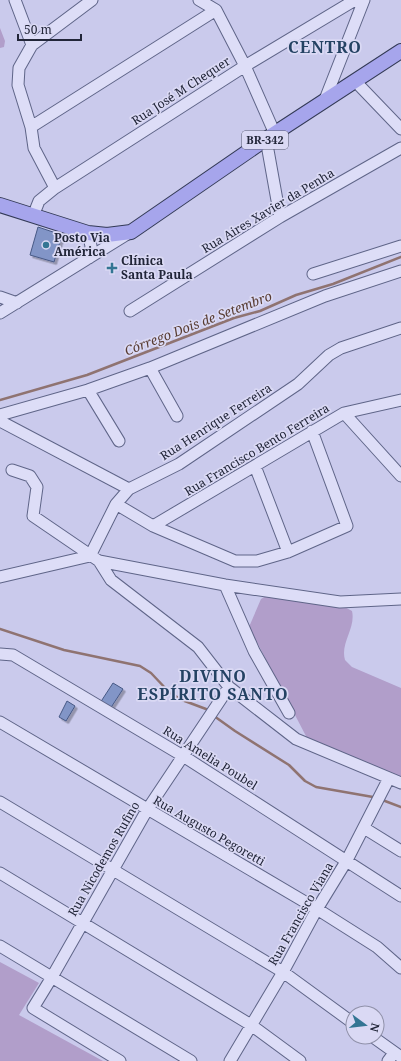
<svg xmlns="http://www.w3.org/2000/svg" width="401" height="1061" font-family="'Noto Serif',serif">
<style>
.green{fill:#b19eca}
.lines{fill:none;stroke-linecap:round;stroke-linejoin:round}
.stream{stroke:#8f7371;stroke-width:2.5}
.building{fill:#8295c7;stroke:#475985;filter:url(#shadow)}
.minor-casing{stroke:#5f6588;stroke-width:13}
.major-casing{stroke:#333a56;stroke-width:16}
.minor{stroke:#ddddf7;stroke-width:11}
.major{stroke:#a6a5ec;stroke-width:14}
.poi-dot{fill:#337593;stroke:#dad9f4;stroke-width:1.5}
.labels{text-anchor:middle;stroke-width:3.5;stroke-linejoin:round;paint-order:stroke}
.shield{fill:#dad9f4;stroke:#595c71;stroke-width:1}
.shield-label{font-size:11px;font-weight:bold;fill:#222639}
.street-label{font-size:12px;fill:#222639;stroke:#dad9f4}
.poi-label{font-size:12px;font-weight:bold;fill:#222639;stroke:#dad9f4;text-anchor:start}
.water-label{font-size:13px;font-style:italic;fill:#583c32;stroke:#dad9f4}
.district-label{font-size:16px;font-weight:bold;letter-spacing:1px;fill:#244263;stroke:#dad9f4}
</style>
<defs>
<filter id="shadow"><feDropShadow dx="2.5" dy="2.5" stdDeviation="0" flood-color="#0004"/></filter>
</defs>
<rect width="100%" height="100%" fill="#cacaec"/>
<!-- green -->
<path class="green" d="M0,28l5,13 -1,6 -4,1z
M266,596l75,9 11,6c4,17 -12,32 -7,49l7,7 49,21v91l-94,-41 -58,-111 12,-28z
M0,962l39,21 -20,32 84,46h-103z"/>
<g class="lines">
<!-- stream -->
<path class="stream" d="M0,400l87,-25 147,-57 26,-7 36,-16 37,-11 68,-27
M0,629l64,21 76,16 11,7 18,19 13,8 24,9
M214,716l21,15 54,34 16,16 11,6 57,10
M385,801l16,6"/>
</g>
<!-- building -->
<path class="building" d="M38,227l24,8 -8,27 -24,-7z
M113,683l10,6 -13,20 -10,-6z
M67,701l8,5 -9,15 -7,-4z"/>
<g class="lines">
<!-- minor casing -->
<g class="minor-casing">
<path id="minor" d="M15,0l17,45
M199,0l17,10 29,56 30,68
M355,81l46,48
M324,102l40,-102
M31,127l185,-117
M266,139l14,78
M55,188l-21,-40 -3,-21 -13,-42 1,-17 13,-23 60,-45
M33,216l6,-15 16,-13 190,-122 110,-66
M88,233l3,13 -2,12
M313,274l88,-28
M0,297l17,6
M130,311l150,-94 121,-69
M0,313l129,-80
M150,368l27,48
M88,390l31,51
M344,413l57,63
M0,415l88,-25 62,-22 175,-72 76,-25
M0,421l129,68
M255,466l33,86
M12,470l18,6 7,11 -4,29 66,45 126,24 115,17 61,-3
M116,504l37,22 82,35h22l31,-9 59,-26 -35,-95
M153,526l191,-113 57,-13
M99,561l12,19 87,67 31,40 67,52 105,44
M0,577l90,-21 26,-52 13,-15 50,-25 119,-80 31,-29 12,-7 60,-20
M225,585l29,66 35,62
M0,654l13,1 170,101 218,140
M0,722l317,187 60,38 24,21
M0,802l283,170 70,51
M364,828l37,23
M0,873l251,152 49,36
M0,946l191,115
M373,1037l28,20
M120,1061l-87,-53 19,-31 95,-167 82,-123
M230,1061l53,-89 34,-63 30,-49 42,-82
M388,1061l6,-8"/>
</g>
<!-- major casing -->
<g class="major-casing">
<path id="major" d="M0,205l88,28 19,2 24,-3 135,-93 135,-88"/>
</g>
<!-- minor -->
<use href="#minor" class="minor"/>
<!-- major -->
<use href="#major" class="major"/>
</g>
<!-- markers -->
<g class="poi-dot">
<circle cx="46" cy="245" r="4"/>
<path d="M110 262h4v4h4v4h-4v4h-4v-4h-4v-4h4z"/>
</g>
<g class="labels">
<!-- shield labels -->
<rect class="shield" x="242" y="131" width="46" height="18" rx="3"/>
<g class="shield-label">
<text x="265" y="144">BR-342</text>
</g>
<!-- street labels -->
<g class="street-label">
<text transform="translate(181 91) rotate(-33)" y="4">Rua José M Chequer</text>
<text transform="translate(268 211) rotate(-31)" y="4">Rua Aires Xavier da Penha</text>
<text transform="translate(216 422) rotate(-33)" y="4">Rua Henrique Ferreira</text>
<text transform="translate(257 450) rotate(-31)" y="4">Rua Francisco Bento Ferreira</text>
<text transform="translate(210 758) rotate(32)" y="4">Rua Amelia Poubel</text>
<text transform="translate(209 831) rotate(30)" y="4">Rua Augusto Pegoretti</text>
<text transform="translate(104 859) rotate(-60)" y="4">Rua Nicodemos Rufino</text>
<text transform="translate(301 914) rotate(-60)" y="4">Rua Francisco Viana</text>
</g>
<!-- poi labels -->
<g class="poi-label">
<text x="54" y="242">Posto Via<tspan x="54" dy="14">América</tspan></text>
<text x="121" y="265">Clínica<tspan x="121" dy="14">Santa Paula</tspan></text>
</g>
<!-- water labels -->
<g class="water-label">
<text transform="translate(198 323) rotate(-21)" y="5">Córrego Dois de Setembro</text>
</g>
<!-- district labels -->
<g class="district-label">
<text x="325" y="53">CENTRO</text>
<text x="213" y="682">DIVINO<tspan x="213" dy="18">ESPÍRITO SANTO</tspan></text>
</g>
</g>
<!-- north arrow -->
<g transform="translate(365 1025) rotate(105)"><circle r="19" fill="#dad9f4" stroke="#9091a9"/>
<path d="M0-3L7 15L0 10L-7 15Z" fill="#337593"/>
<text y="-6" font-size="11" font-weight="bold" text-anchor="middle" fill="#222639">N</text>
</g>
<!-- scale -->
<path d="M18 34v6h63v-6" fill="none" stroke="#222639" stroke-width="2"/>
<text x="24" y="34" font-size="12" fill="#222639" stroke="#dad9f4" stroke-width="3" paint-order="stroke">50 m</text>
</svg>
